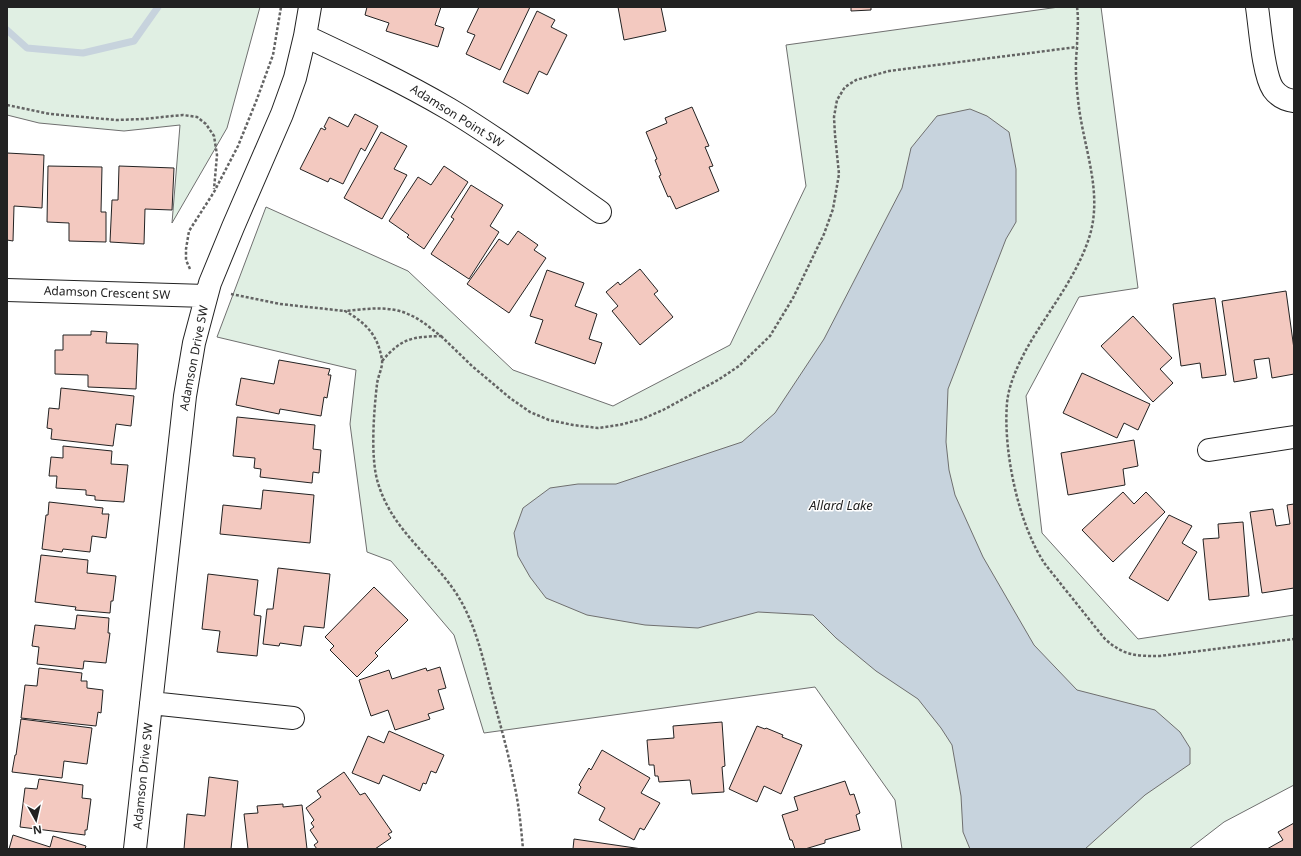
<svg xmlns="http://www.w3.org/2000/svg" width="1301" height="856" font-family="'Noto Sans',sans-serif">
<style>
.green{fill:#e0efe3;stroke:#6f6f6f}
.water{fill:#c7d3dd;stroke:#6f6f6f}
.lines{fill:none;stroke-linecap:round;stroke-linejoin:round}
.stream{stroke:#c7d3dd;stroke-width:7}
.building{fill:#f3c9c0;stroke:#222}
.minor-casing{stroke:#222;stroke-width:24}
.path{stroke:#646464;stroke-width:2.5;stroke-dasharray:3 2;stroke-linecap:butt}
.minor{stroke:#fff;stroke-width:22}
.labels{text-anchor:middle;stroke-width:3;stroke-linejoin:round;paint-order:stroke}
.street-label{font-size:12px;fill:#222;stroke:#fff}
.water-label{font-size:13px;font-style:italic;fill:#222;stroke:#fff}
</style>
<rect width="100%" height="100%" fill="#fff"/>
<!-- green -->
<path class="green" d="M7,7h253l-33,121 -55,95 8,-98 -56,6 -85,-8 -32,-8z
M1059,7h42l37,281 -59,9 -53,99 16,137 96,106 156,-24v170l-70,37 -35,27h-287l-7,-49 -80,-113 -331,46 -30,-98 -63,-74 -24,-9 -17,-128 6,-54 -139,-33 49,-130 142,64 105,99 100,36 117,-61 76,-159 -20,-141z"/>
<!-- water -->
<path class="water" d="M970,109l17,7 22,16 7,37v53l-10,17 -58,150 -2,53 3,28 6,25 28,62 51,88 43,45 78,20 25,22 10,16v16l-45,31 -60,54h-115l-7,-17 -2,-36 -9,-51 -11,-17 -23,-29 -42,-28 -40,-33 -23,-23 -55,-3 -60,16 -53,-3 -58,-10 -41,-17 -16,-21 -12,-21 -4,-23 9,-25 27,-20 28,-4h38l126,-42 33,-29 49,-74 78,-151 9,-40 26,-32z"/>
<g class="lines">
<!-- stream -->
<path class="stream" d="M7,30l20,18 56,5 51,-12 24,-34"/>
</g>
<!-- building -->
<path class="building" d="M367,7h74l-6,18 9,3 -6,19 -52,-16 3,-8 -24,-8z
M479,7h51l-30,63 -34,-16 9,-19 -8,-3z
M618,7h43l5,24 -42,9z
M851,7h20v3l-20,1z
M537,11l18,9 -4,7 16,8 -20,40 -8,-4 -11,23 -25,-12z
M692,107l17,39 -4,1 8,19 -4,1 10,24 -43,18 -6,-13 -2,1 -9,-21 2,-1 -6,-15 2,-1 -11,-27 21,-9 -2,-5z
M355,114l23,12 -13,25 -4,-3 -18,36 -13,-6 -2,4 -28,-13 21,-41 4,2 1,-2 -2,-1 5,-10 19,10z
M381,132l26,14 -13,23 13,6 -25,44 -38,-21z
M7,153l37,2 -2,53 -28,-2 -1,35 -6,-1z
M48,166l54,1 -1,45h5v30l-37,-1v-18l-22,-1z
M119,166l55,2 -2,42 -27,-1 -1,35 -34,-2 2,-42h6z
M444,166l24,16 -44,67 -17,-12 2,-2 -20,-14 29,-44 13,8z
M471,185l32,20 -13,21 9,6 -30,47 -38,-25 23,-35 -3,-2z
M518,231l20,14 -4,5 12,8 -37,55 -42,-29 32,-45 9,6z
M640,269l18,22 -4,3 19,23 -33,28 -28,-34 6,-5 -12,-14 12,-10 2,3z
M547,270l37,13 -9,23 22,8 -8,25 13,4 -7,21 -60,-21 8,-23 -13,-4z
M1286,291l8,58v25l-22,4 -3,-20 -15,2 3,18 -23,4 -12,-81z
M1215,298l11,77 -24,3 -2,-15 -19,3 -8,-62z
M1133,316l39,42 -12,11 13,14 -20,19 -52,-56z
M91,331l16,1 -1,11 32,1 -2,45 -48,-2v-12l-33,-1v-24h8v-15h28z
M279,360l51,9 -2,6h3l-4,23 -3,-1 -3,19 -41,-7 -1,5 -43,-9 5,-27 33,6z
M1082,373l68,31 -12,26 -14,-7 -7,15 -54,-25z
M61,388l73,8 -3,30 -15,-2 -3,22 -62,-7 1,-10 -5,-1 2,-20 10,1z
M237,417l78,8 -2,24 8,1 -2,23 -6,-1 -1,11 -52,-6 1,-8 -7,-1 1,-10 -22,-2z
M1134,440l4,26 -15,3 2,16 -57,10 -7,-42z
M63,446l49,5 -1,13 17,1 -4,37 -29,-2v-4l-9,-1v-5l-30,-2 1,-12h-8l2,-19 12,1z
M263,490l51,5 -4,48 -90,-9 3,-29 38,4z
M1123,492l11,12 12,-12 19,20 -52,50 -31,-32z
M49,502l54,6 -1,6h7l-3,24 -14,-2 -2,16 -27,-3 -1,3 -20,-3 4,-34h2z
M1294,504v84l-32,5 -12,-81 23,-3 3,17 14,-2 -3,-19z
M1169,515l23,11 -10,17 15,9 -29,49 -39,-23z
M1243,522l6,74 -40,4 -6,-61 16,-1 -1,-14z
M41,555l47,5 -1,13 29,3 -3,25h-2l-1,12 -35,-3 1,-3 -41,-5z
M278,568l52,6 -6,54 -20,-2 -3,20 -21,-3 -1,3 -16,-2 4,-35h6z
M208,574l50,6 -4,35 7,1 -4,40 -40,-4 3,-21 -18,-2z
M374,587l34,33 -33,33 3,3 -21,21 -27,-27 4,-4 -9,-9z
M77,615l32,3 -1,15h2l-4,30 -22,-2 -1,8 -46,-5 2,-17 -7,-1 3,-21 40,4z
M440,667l6,21 -8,2 6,19 -16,5 2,5 -35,11 -7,-20 -17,6 -12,-36 30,-10 3,9 34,-11 1,3z
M39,668l43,5 -1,8h6v7l16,2 -2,23 -3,-1 -2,14 -75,-8 4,-33 12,1z
M21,719l71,9 -5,36 -23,-3 -2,17 -50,-6 3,-17h1z
M722,722l3,44 -3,1 2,25 -32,2 -2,-14 -31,2 -1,-6h-3l-1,-11h-5l-2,-25 27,-2 -1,-12z
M757,726l8,3 1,-1 17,7 -1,2 20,8 -21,49 -17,-8 -7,16 -28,-13z
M389,731l55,24 -8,18 -5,-2 -5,13 -3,-1 -3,8 -37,-16 -4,9 -27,-11 16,-37 16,7z
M602,750l48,28 -9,15 19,10 -16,27 -4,-2 -6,12 -35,-20 6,-12 -27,-15 3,-6 -2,-2 10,-17 2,2z
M344,772l16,23 5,-2 27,39 -4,2 3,4 -16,11h-58l-3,-4 4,-3 -8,-12 4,-3 -3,-4 3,-3 -8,-12 15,-11 -4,-6z
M209,777l29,4 -7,68h-47l3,-35 18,2z
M39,779l44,6 -1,13 9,1 -4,31h-2v5l-65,-8 5,-39 12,1z
M845,781l5,14 4,-1 6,19 -4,2 4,15 -35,10v3l-20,6h-10l-3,-9h-2l-8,-25 16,-5 -4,-13z
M283,804v3l19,-2 5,44h-59l-4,-35 14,-1 -1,-7z
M1294,823v26h-27l16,-9 -5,-8z
M13,835l37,12 3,-11 33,10 -1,3h-76z
M574,839l68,10h-69z"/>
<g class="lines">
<!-- minor casing -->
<g class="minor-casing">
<path id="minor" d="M1257,7c3,20 6,67 16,82 5,7 13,11 21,12
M305,36c49,23 98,46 144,73 52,31 101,68 151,103
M7,290l199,6
M1209,450l85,-13
M151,703l142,15
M135,849l50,-453 9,-53 16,-60 23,-56 49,-113 13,-36 10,-42 5,-29"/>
</g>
<!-- path -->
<path class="path" d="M1077,7c2,14 0,27 0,41 -2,17 -1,34 1,51 4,44 24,88 13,132 -11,42 -43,80 -64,117 -9,17 -18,35 -20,55 -4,47 11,121 38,161 6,8 13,16 19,24 14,17 27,34 41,51 19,17 31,17 55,17l134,-17
M7,105l43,9 66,6 27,-1 29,-3 11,-1 14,2 9,7 8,12 3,19 -3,34
M190,269l-4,-9v-11l3,-18 25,-39 24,-46 19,-47 16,-44 8,-48
M231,294l49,10 65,7
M441,336l31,30 38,32 20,14 19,8 24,5 25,3 21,-3 23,-6 21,-9 55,-30 21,-14 31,-30 23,-38 31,-64 9,-25 6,-35 -4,-39 -1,-18 3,-17 8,-13 11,-7 33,-9 188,-24
M382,361c20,-23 29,-24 59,-25 -10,-7 -19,-16 -31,-21 -19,-10 -44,-6 -65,-4 21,12 33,24 37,49 1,7 -4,16 -5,24 -3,26 -7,74 1,99 14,47 52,71 78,110 21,32 28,71 38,108 7,27 15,54 20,82 5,22 7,44 9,66"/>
<!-- minor -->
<use href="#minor" class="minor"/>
</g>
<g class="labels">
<!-- street labels -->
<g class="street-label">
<text transform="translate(457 116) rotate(32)" y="4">Adamson Point SW</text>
<text transform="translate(107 293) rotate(2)" y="4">Adamson Crescent SW</text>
<text transform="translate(194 358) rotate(-79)" y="4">Adamson Drive SW</text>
<text transform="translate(143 776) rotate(-84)" y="4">Adamson Drive SW</text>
</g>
<!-- water labels -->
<g class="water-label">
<text x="841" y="510">Allard Lake</text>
</g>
</g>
<!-- border -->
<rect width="1301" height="856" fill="none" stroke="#222222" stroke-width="16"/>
<!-- north arrow -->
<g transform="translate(36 820) rotate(172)" stroke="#ffffff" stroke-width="3" paint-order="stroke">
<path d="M0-3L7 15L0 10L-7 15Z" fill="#222222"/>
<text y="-6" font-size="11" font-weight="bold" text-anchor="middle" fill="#222222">N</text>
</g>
</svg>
